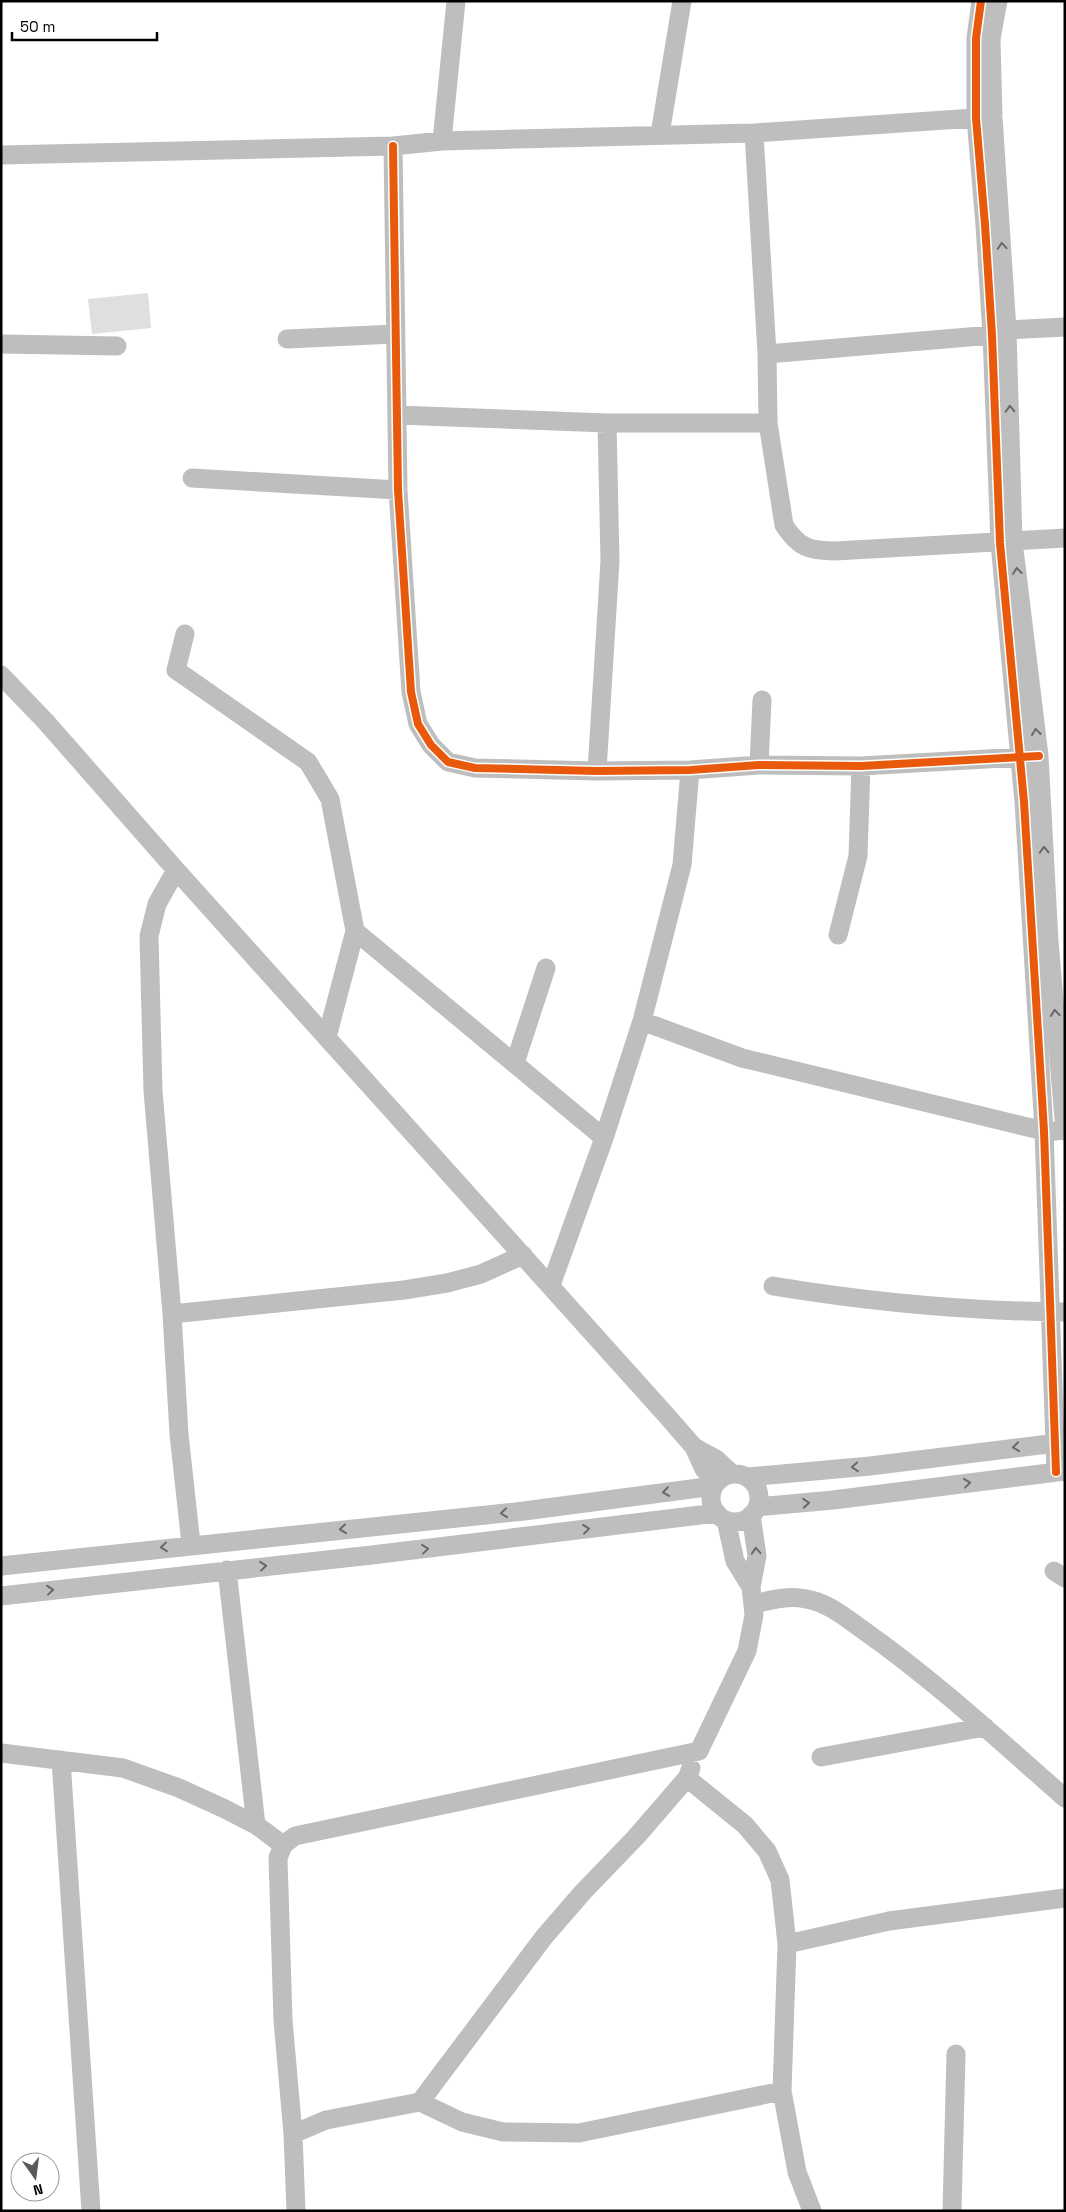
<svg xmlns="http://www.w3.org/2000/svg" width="1066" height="2212" font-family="'Space Grotesk',sans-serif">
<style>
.building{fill:#dfdfdf}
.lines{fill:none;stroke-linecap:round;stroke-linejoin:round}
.minor{stroke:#bebebe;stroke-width:19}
.cycleway-casing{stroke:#fff;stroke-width:11}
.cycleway{stroke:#e8590c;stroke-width:8}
.oneway{stroke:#686868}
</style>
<rect width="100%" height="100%" fill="#fff"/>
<!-- building -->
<path class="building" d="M148,293l3,35 -59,6 -4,-35z"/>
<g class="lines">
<!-- minor -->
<path class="minor" d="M981,1l-5,37v80l9,107 7,110 8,208 24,259 20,329 12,341
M998,1l-7,38 2,78 14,213 6,211 26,215 10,185 16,190
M754,133l13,221 1,69 16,102c14,22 25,26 51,26l230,-13
M660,134l22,-133
M442,141l14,-140
M393,146l5,344 13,202 7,32 13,21 17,17 27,6 122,3 93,-1 69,-5 102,1 178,-10
M1,155l392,-9 49,-5 312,-8 235,-16
M287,339l108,-5
M1,344l116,2
M767,354l225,-19 15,-5 58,-3
M397,415l210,8h161
M192,478l206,12
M185,634l-9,36 132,92 22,37 25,132 -28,106
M1,675l45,47 130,148 491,546 27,31 10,22 12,13
M759,765l3,-65
M597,771l13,-210 -3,-138
M176,870l-19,34 -8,32 4,155 19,223 7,120 12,110
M355,931l249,207
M838,935l20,-79 3,-90
M642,1021l100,37 302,73h12
M515,1063l31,-95
M551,1285l53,-147 38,-117 40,-156 8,-95
M773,1286c96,16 194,25 292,26
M172,1314l232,-24 43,-7 34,-9 42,-19
M694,1447l22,12 16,15
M711 1498a24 24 0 1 1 48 0a24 24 0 1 1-48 0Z
M748,1477l122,-11 195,-24
M757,1507l76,-7 232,-29
M726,1520l9,41 16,26
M1,1566l523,-55 190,-25
M227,1570l29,255
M1054,1571l11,7
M1,1596l371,-41 345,-42
M754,1604c17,-4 35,-9 52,-5 21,3 40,19 57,31 71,50 136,110 202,168
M1,1753l122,15 56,20 46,21 31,16 27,20
M821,1757l164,-30
M61,1760l30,451
M687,1778l58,47 22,26 13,29 7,64 -5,147 15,81 15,39
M787,1944l102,-23 176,-23
M420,2102l124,-165 39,-45 53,-55 51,-59 4,-10
M293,2134l33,-14 94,-18 42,20 41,10 76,1 203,-42
M296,2211l-3,-77 -10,-114 -5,-162 5,-13 12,-9 404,-85 48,-100 7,-36 -3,-28 6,-31 -6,-41
M952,2211l4,-157"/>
<!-- cycleway casing -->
<g class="cycleway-casing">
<path id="cycleway" d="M981,1l-5,37v80l9,107 7,110 8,208 24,259 20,329 12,341
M393,146l5,344 13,202 7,32 13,21 17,17 27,6 122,3 93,-1 69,-5 102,1 178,-10"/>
</g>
<!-- cycleway -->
<use href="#cycleway" class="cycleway"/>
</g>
<!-- one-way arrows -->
<defs><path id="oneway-chevron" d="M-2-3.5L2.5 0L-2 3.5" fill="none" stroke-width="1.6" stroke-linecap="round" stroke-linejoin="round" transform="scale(1.25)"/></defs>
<g class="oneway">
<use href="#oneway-chevron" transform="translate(1002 246) rotate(-94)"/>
<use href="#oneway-chevron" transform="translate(1010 409) rotate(-92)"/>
<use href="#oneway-chevron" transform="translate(1017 571) rotate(-97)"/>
<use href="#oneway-chevron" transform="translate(1036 732) rotate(-97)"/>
<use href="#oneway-chevron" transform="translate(1044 850) rotate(-93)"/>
<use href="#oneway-chevron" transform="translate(1055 1013) rotate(-95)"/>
<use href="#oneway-chevron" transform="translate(1016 1447) rotate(173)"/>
<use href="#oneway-chevron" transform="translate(855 1467) rotate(175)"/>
<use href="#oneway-chevron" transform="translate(967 1483) rotate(-7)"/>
<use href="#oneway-chevron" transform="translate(666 1492) rotate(172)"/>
<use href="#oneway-chevron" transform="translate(806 1503) rotate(-5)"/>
<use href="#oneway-chevron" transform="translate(504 1513) rotate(174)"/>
<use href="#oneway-chevron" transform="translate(343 1529) rotate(174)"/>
<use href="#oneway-chevron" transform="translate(586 1529) rotate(-7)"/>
<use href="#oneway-chevron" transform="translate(164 1547) rotate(174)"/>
<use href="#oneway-chevron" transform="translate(425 1549) rotate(-7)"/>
<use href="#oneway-chevron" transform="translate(756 1551) rotate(-94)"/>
<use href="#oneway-chevron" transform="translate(263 1566) rotate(-6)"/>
<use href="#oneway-chevron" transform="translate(50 1590) rotate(-6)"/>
</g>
<!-- border -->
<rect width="1066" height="2212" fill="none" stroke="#000000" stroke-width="5"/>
<!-- north arrow -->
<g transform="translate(35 2177) rotate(166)"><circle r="24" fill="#ffffff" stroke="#999999"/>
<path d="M0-4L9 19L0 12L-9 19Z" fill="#595959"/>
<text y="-8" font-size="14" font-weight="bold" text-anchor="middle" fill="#000000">N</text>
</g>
<!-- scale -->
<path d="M12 32v8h145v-8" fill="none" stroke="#000000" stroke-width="2.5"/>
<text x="20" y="32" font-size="15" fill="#000000" stroke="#ffffff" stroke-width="4" paint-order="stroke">50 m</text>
</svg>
